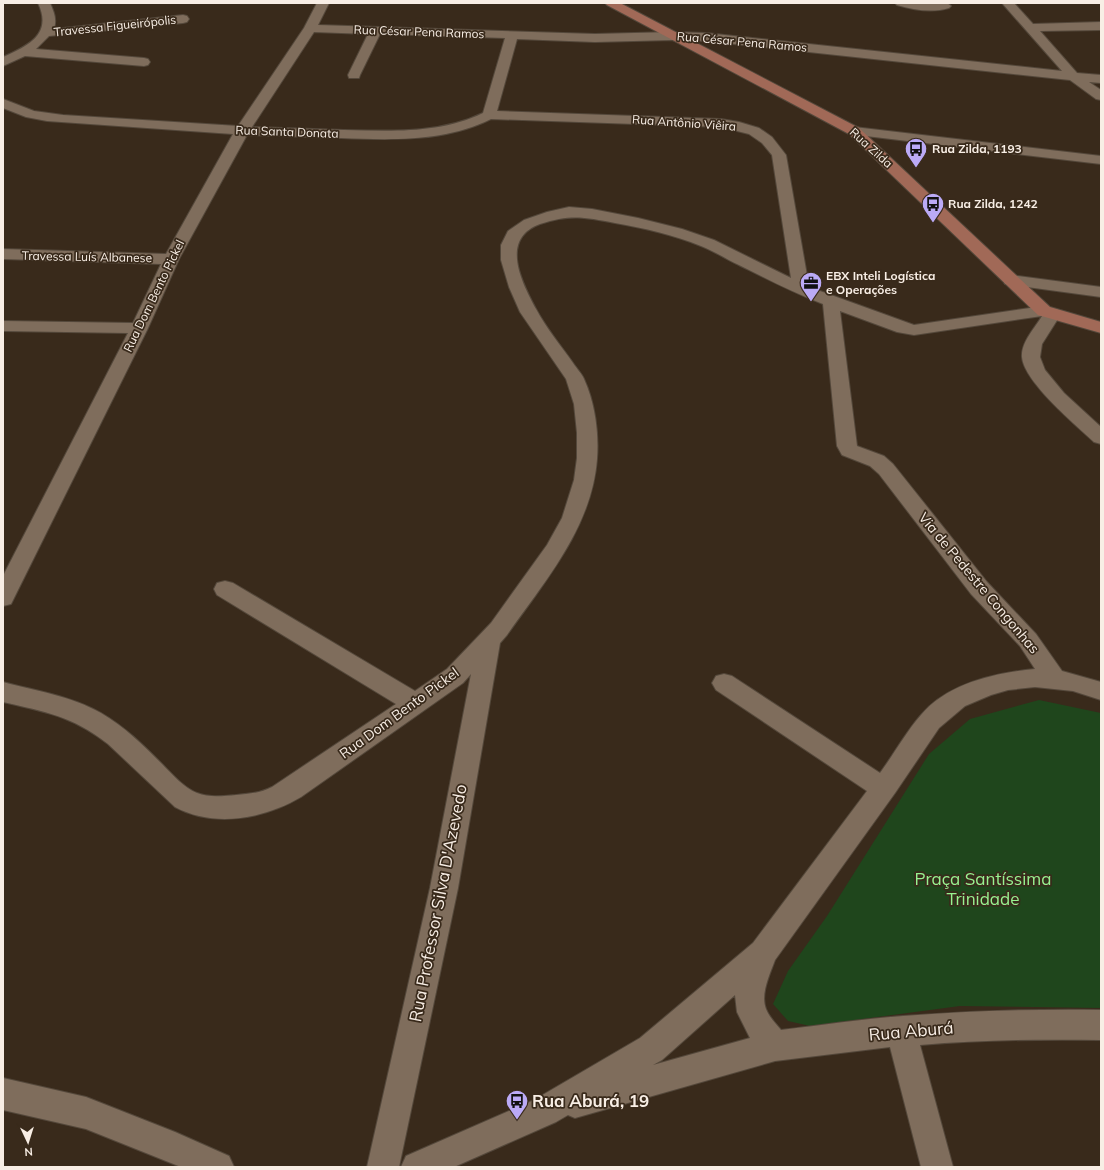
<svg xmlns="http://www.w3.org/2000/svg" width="1104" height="1170" font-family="Mulish,sans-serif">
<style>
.green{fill:#1f461c}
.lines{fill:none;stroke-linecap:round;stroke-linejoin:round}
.minor-casing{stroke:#54483b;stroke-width:2}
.major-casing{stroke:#54483b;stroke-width:2}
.minor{fill:#7f6d5c;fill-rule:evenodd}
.major{fill:#a16957;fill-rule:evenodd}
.labels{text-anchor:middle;stroke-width:3.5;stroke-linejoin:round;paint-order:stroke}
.far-street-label{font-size:12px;fill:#f8eee5;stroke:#392a1b}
.far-poi-label{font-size:12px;font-weight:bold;fill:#f8eee5;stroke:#392a1b;text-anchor:start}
.street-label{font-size:14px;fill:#f8eee5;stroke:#392a1b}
.near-park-label{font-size:17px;fill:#97f290;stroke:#392a1b}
.near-street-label{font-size:17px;fill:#f8eee5;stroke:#392a1b}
.near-poi-label{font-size:17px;font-weight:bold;fill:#f8eee5;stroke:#392a1b;text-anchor:start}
</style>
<rect width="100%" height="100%" fill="#392a1b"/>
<!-- green -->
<path class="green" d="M1039,700l62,13v295l-141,-2 -150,20 -22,-5 -15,-17 15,-33 39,-55 102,-162 41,-35z"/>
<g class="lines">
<!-- minor casing -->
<g class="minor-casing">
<path id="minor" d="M38,3h12c4,9 7,16 4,26l129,-14 4,1 2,3 -2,3 -4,1 -134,13 -13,13 108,9 4,1 2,3 -2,3 -4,1 -119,-10 -22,10v-9c25,-11 50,-23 35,-54z
M317,3h12l-11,22 277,9 78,-2 33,1 356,38 -60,-68h12l19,21 68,-2v8l-61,1 37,42 24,2v8l-12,-1 12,8v10l-5,-1 -26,-19 -364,-39 -33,-1 -78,2 -78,-3 -20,72 224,8 18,3 20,6 13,9 14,18 23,132 105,38 130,-19 14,4 3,4 -19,30 -2,13 5,13 19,23 37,34v17l-7,-2c-18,-17 -70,-60 -72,-85 -1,-15 13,-29 20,-41l-128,19 -17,-3 -57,-21 17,135 27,10 9,8 94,118 49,52 26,37 39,11v18l-28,-9 -38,-4 -27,3 -17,5 -26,11 -26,22 -44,65 -120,167c-5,14 -15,34 -9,49 3,8 10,15 15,21 41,-5 81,-11 122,-14 66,-5 132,-7 198,-6v30c-61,-1 -121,0 -181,5l33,122h-32l-31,-120 -115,14 -200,57 -7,-3 -12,7 -102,45h-53l5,-11 128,-56 106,-62 113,-95 114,-152 -151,-101 -4,-7 4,-7 8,-2 8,2 148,97c14,-19 26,-41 41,-58 27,-32 74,-42 114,-46l-15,-23 -49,-52 -92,-120 -9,-8 -28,-11 -5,-9 -14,-142c-29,-11 -56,-25 -84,-39 -13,-6 -25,-14 -38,-19 -27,-11 -57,-18 -86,-23 -30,-6 -45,-9 -75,1 -41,15 -18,59 -4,85 10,19 25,37 37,54 4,6 9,11 11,16 11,24 15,54 13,80 -5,68 -52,122 -90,176l-7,8 -42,245 -59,279h-32l63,-279 41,-214 -8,9 -162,114c-37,22 -87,31 -126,10l-67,-63c-36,-28 -62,-32 -105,-42v-20c33,9 68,14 98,31 24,14 42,32 61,51 10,10 22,24 35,29 12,5 27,3 39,2 12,-1 25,-2 36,-8l124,-83 -179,-109 -3,-6 3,-6 8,-2 8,2 182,108 32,-22 44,-46 56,-78 15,-27 12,-38 3,-22v-25l-3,-29 -8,-25 -46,-67 -11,-25 -8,-27v-15l7,-14 16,-11 23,-8 22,-5 23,2 46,9 44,11 32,11 77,38 -19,-123 -10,-12 -13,-9 -28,-7 -230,-8c-46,23 -99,21 -150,19 -31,-1 -63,-2 -94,-3l-68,124 -31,69 -134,270 -3,6 -8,2v-30l125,-243 -125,-2v-10l130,2 28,-59 -158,-5v-10l163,5 67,-120 -186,-13 -21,-4 -23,-9v-9l31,12 29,4 175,11 66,-98zM314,32l54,2 -20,41 1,3h10l1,-3 20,-41 125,4 -22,75c-43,21 -92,18 -139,17 -31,-1 -62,-2 -92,-3zM735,995l2,17 13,26 -97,27 9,-5z
M895,3h52l4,3 -2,2c-17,5 -35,2 -52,-3z
M854,127l247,29v8l-252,-30 -2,-3 2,-3z
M1011,275l90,12v10l-96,-13 -2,-4 2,-4z
M3,1078l83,19 89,35 54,24 5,11h-53l-95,-38 -83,-19z"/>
</g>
<!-- major casing -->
<g class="major-casing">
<path id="major" d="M605,3h15l239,125 191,179 51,15v11l-63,-18 -189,-181 -242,-129z"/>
</g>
<!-- minor -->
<use href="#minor" class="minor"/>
<!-- major -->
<use href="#major" class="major"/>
</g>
<!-- icons -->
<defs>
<g id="bus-pin" transform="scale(1.15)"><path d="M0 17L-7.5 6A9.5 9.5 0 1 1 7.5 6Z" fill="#bbaaf6" stroke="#392a1b"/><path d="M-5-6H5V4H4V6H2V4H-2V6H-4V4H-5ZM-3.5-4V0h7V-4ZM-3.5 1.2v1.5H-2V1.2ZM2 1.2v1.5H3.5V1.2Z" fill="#111"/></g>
<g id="office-pin" transform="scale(1.15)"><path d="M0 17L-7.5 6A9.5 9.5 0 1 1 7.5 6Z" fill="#bbaaf6" stroke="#392a1b"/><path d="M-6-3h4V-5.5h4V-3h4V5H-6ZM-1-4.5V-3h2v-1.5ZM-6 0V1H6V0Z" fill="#111"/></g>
</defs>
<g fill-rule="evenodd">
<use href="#bus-pin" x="916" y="149"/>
<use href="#bus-pin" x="933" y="204"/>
<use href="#office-pin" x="811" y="283"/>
<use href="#bus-pin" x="517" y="1101"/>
</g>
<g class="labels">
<!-- far-street labels -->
<g class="far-street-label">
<text transform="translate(115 26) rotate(-6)" y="4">Travessa Figueirópolis</text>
<text transform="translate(419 32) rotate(2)" y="4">Rua César Pena Ramos</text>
<text transform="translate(742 42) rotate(5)" y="4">Rua César Pena Ramos</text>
<text transform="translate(684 123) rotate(4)" y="4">Rua Antônio Viêira</text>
<text transform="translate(287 132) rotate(2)" y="4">Rua Santa Donata</text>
<text transform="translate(871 148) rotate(42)" y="4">Rua Zilda</text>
<text transform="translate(87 257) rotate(1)" y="4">Travessa Luís Albanese</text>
<text transform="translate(154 296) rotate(-64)" y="4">Rua Dom Bento Pickel</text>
</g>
<!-- far-poi labels -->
<g class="far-poi-label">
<text x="932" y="153">Rua Zilda, 1193</text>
<text x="948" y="208">Rua Zilda, 1242</text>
<text x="826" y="280">EBX Inteli Logística<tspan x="826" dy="14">e Operações</tspan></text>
</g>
<!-- street labels -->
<g class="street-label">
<text transform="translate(979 583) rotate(50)" y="5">Via de Pedestre Congonhas</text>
<text transform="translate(399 713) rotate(-36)" y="5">Rua Dom Bento Pickel</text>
</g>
<!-- near-park labels -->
<g class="near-park-label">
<text x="983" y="885">Praça Santíssima<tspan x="983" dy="20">Trinidade</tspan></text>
</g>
<!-- near-street labels -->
<g class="near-street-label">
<text transform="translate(438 903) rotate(-79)" y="6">Rua Professor Silva D'Azevedo</text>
<text transform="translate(911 1031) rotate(-5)" y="6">Rua Aburá</text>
</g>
<!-- near-poi labels -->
<g class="near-poi-label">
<text x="532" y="1107">Rua Aburá, 19</text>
</g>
</g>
<!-- border -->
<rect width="1104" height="1170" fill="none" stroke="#f8eee5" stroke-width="8"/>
<!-- north arrow -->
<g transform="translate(28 1142) rotate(176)" stroke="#392a1b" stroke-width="3" paint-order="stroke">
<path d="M0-3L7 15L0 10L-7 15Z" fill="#f8eee5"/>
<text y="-6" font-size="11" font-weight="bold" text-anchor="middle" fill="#f8eee5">N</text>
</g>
</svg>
